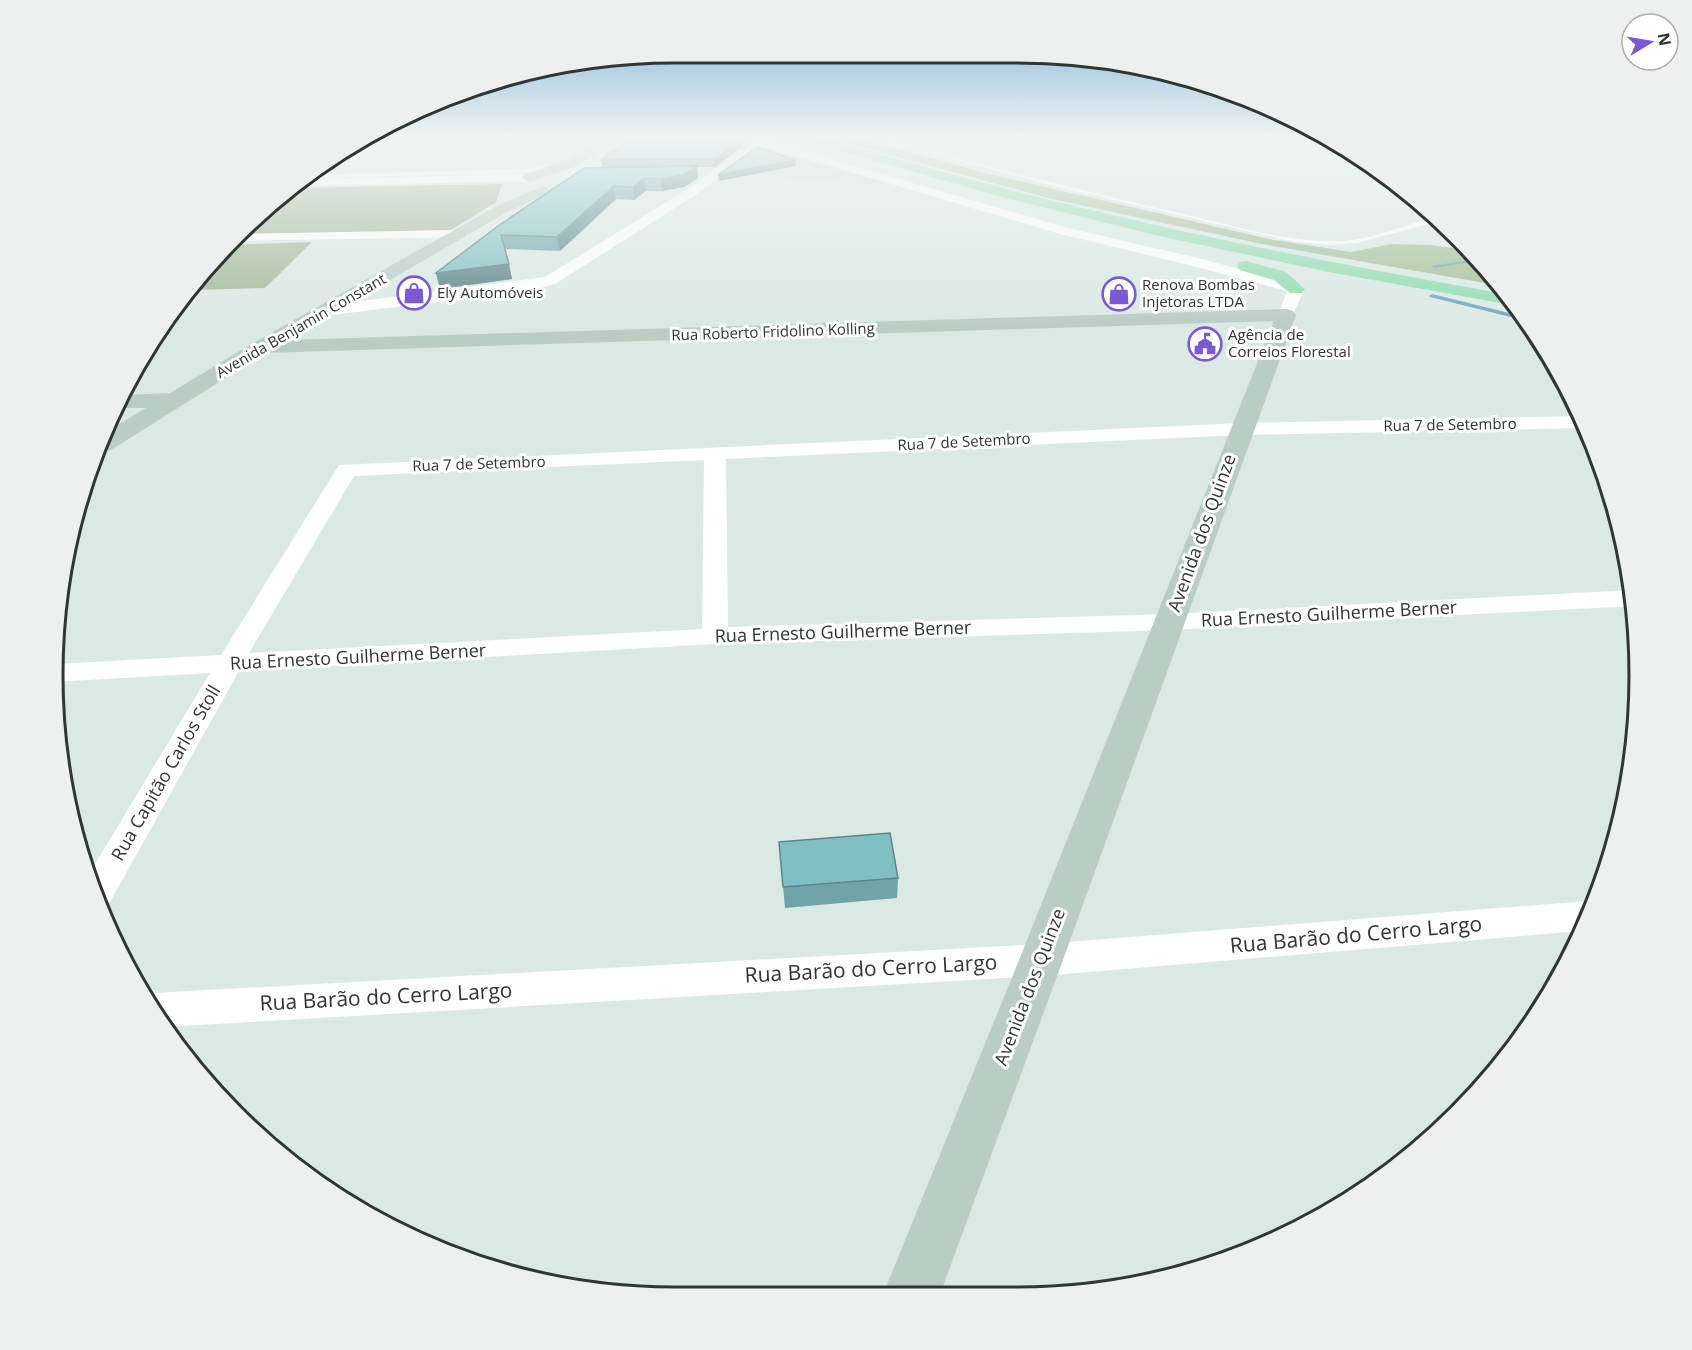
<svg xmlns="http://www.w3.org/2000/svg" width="1692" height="1350" font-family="'Open Sans',sans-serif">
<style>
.built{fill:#c8dfda}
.green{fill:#a4b99a}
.forest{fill:#a5c097}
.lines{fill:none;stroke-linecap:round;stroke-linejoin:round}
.stream{fill:#72a6bc;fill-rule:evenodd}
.lane{fill:#fff;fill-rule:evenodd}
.street{fill:#fff;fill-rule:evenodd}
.secondary{fill:#bacdc3;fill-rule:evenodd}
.highway{fill:#93ddb1;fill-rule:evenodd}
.wall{fill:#70a4a9}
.shaded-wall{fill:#5b8689}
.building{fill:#82bfc4;stroke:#5b8689;stroke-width:1.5}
.labels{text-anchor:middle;stroke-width:6;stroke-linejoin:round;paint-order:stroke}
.far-poi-label{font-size:15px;fill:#303634;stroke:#fff;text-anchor:start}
.far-street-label{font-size:15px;fill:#303634;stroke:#fff}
.street-label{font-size:18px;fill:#303634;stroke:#fff}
.near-street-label{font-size:21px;fill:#303634;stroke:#fff}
.rim{fill:none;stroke:#303634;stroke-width:3}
</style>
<rect width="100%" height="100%" fill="#dbe9e5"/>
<!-- built -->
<path class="built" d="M763,145l118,35 -11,4 -138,-10z"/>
<!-- green -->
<path class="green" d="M502,184l-6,18 -45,28 -215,4 60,-46z
M312,242l-47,46 -73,2 35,-45z"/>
<!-- forest -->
<path class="forest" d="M831,139h32l126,35 280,65 82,13 41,-8 38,1 38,5 34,36 -240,-42 -210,-45z"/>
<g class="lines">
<!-- stream -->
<path class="stream" d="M1476,259l2,2 -44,7 -3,-2z
M1432,294l93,23 2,4 -97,-24 -1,-1z"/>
<!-- lane -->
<path class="lane" d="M876,139h8c98,26 197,51 295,74 53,12 107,30 161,28 33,-1 65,-17 97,-24l3,4 -83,22 -28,2 -38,-4 -226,-52z
M550,165l2,3 -28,5 -215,5 3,-3 212,-6z"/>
<!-- street -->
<path class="street" d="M758,139h12l-1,2 299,87 134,31 100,27 2,3 -12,29h-12l-2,-3 9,-24 -94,-25 -133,-32 -298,-88 -68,50 -139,88 -29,7 -202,25 -8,-5 8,-5 221,-29 141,-87z
M568,170h46l6,4 -6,4 -50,-1 -2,-3z
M529,174l6,4 -2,3 -234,5 8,-7z
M462,230l7,4 -2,3 -237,4 6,-7z
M1580,416l5,12 -344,7 -515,24 2,168 441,-13 464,-24 2,16 -466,24 -454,14 -476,27 -129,231 -8,2 -13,-30 121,-201 -157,9 1,-18 167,-9 118,-190 902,-42zM704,460l-2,169 -453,24 105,-177z
M1588,901l5,2 -11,28 -541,45 -876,51 -22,-31 10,-3 888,-49z"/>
<!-- secondary -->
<path class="secondary" d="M602,139h15l-38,26 -50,17 -7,-4 2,-3 45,-16z
M543,186l7,4 -2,3 -41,19 -220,128 999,-31 7,2 3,4 -233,645 -124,337h-57l137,-337 255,-639 -1009,32 -154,97 -11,2 8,-21 38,-23h-28l5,-13 47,-2 83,-50 244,-137z"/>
<!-- highway -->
<path class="highway" d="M807,139h20c89,25 178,51 268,72 137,33 276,59 415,84l7,11 -183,-33 -180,-38 -152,-38 -193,-55z
M1246,261l40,11 19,17 -3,4h-12l-16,-13 -34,-10 -3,-4 3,-4z"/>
</g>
<!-- wall -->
<path class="wall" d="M741,140l1,7 -27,20h-18l1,11 -14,9 -22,4h-16l-12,9 -18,-1 -56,52 -55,-2 7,30 -72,10 -4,-16 166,-106 -1,-7z
M779,842l119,36 -1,20 -112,10z"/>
<!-- shaded-wall -->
<path class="shaded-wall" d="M741,140l1,7 -27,20v-8z
M795,160l1,6 -77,15 -1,-6z
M697,166l1,12 -14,9 -22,4 -1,-12z
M644,178l2,13 -12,9 -1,-13z
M614,186l2,13 -56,52 -3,-14z
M509,264l3,15 -72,10 -4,-16z"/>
<!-- building -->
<path class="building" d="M631,139h105l5,1 -26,19 -114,1z
M757,147l38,13 -77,15z
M697,166l-14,9 -22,4 -17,-1 -11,9 -19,-1 -57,51 -56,-2 8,29 -73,9 62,-47 86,-58z
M890,833l8,45 -115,9 -4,-45z"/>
<!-- sky -->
<linearGradient id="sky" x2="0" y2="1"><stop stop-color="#79aed6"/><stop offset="0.42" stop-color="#eff5f3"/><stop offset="1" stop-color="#eff5f3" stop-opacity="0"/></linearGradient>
<rect width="1692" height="328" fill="url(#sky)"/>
<!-- icons -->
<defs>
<g id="shop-ring" transform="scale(1.725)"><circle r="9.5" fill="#fff" stroke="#7b59d3" stroke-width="1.5"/><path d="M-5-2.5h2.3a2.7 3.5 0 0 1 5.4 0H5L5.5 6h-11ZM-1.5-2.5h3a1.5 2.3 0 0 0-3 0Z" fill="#7b59d3"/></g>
<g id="civic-ring" transform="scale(1.725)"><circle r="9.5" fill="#fff" stroke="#7b59d3" stroke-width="1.5"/><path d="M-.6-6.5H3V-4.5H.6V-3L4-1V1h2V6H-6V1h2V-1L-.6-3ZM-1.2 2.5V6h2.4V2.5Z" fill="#7b59d3"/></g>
</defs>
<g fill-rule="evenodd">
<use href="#shop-ring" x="414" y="293"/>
<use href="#shop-ring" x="1119" y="294"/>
<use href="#civic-ring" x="1205" y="344"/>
</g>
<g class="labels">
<!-- far-poi labels -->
<g class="far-poi-label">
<text x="1142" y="290">Renova Bombas<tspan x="1142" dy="17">Injetoras LTDA</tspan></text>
<text x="437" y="298">Ely Automóveis</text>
<text x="1228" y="340">Agência de<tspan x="1228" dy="17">Correios Florestal</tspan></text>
</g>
<!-- far-street labels -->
<g class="far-street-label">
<text transform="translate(301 326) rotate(-30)" y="5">Avenida Benjamin Constant</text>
<text transform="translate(773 332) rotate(-2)" y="5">Rua Roberto Fridolino Kolling</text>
<text transform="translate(1450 425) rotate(-1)" y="5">Rua 7 de Setembro</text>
<text transform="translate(964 442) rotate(-3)" y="5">Rua 7 de Setembro</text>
<text transform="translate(479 464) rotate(-2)" y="5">Rua 7 de Setembro</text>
</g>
<!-- street labels -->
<g class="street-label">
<text transform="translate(1202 533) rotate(-70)" y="6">Avenida dos Quinze</text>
<text transform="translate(1329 614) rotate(-3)" y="6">Rua Ernesto Guilherme Berner</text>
<text transform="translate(843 632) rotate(-2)" y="6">Rua Ernesto Guilherme Berner</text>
<text transform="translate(358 657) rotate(-3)" y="6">Rua Ernesto Guilherme Berner</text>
<text transform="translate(166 773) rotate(-60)" y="6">Rua Capitão Carlos Stoll</text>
<text transform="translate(1030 987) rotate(-69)" y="6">Avenida dos Quinze</text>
</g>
<!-- near-street labels -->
<g class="near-street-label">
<text transform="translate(1356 935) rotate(-5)" y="7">Rua Barão do Cerro Largo</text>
<text transform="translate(871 969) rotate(-3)" y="7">Rua Barão do Cerro Largo</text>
<text transform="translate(386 997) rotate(-3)" y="7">Rua Barão do Cerro Largo</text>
</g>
</g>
<!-- crop -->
<path d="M0 0H1692V1350H0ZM675 63H1017A612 612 0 0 1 1629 675V675A612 612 0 0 1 1017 1287H675A612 612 0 0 1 63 675V675A612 612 0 0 1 675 63Z" fill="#eeefef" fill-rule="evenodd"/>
<path class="rim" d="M675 63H1017A612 612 0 0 1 1629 675V675A612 612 0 0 1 1017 1287H675A612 612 0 0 1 63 675V675A612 612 0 0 1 675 63Z"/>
<!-- north arrow -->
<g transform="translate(1650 42) rotate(79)"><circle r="28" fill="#ffffff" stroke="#acafae" stroke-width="1.5"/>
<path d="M0-4.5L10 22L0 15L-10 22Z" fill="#7b59d3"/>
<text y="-9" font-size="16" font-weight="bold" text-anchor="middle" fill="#303634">N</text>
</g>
</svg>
